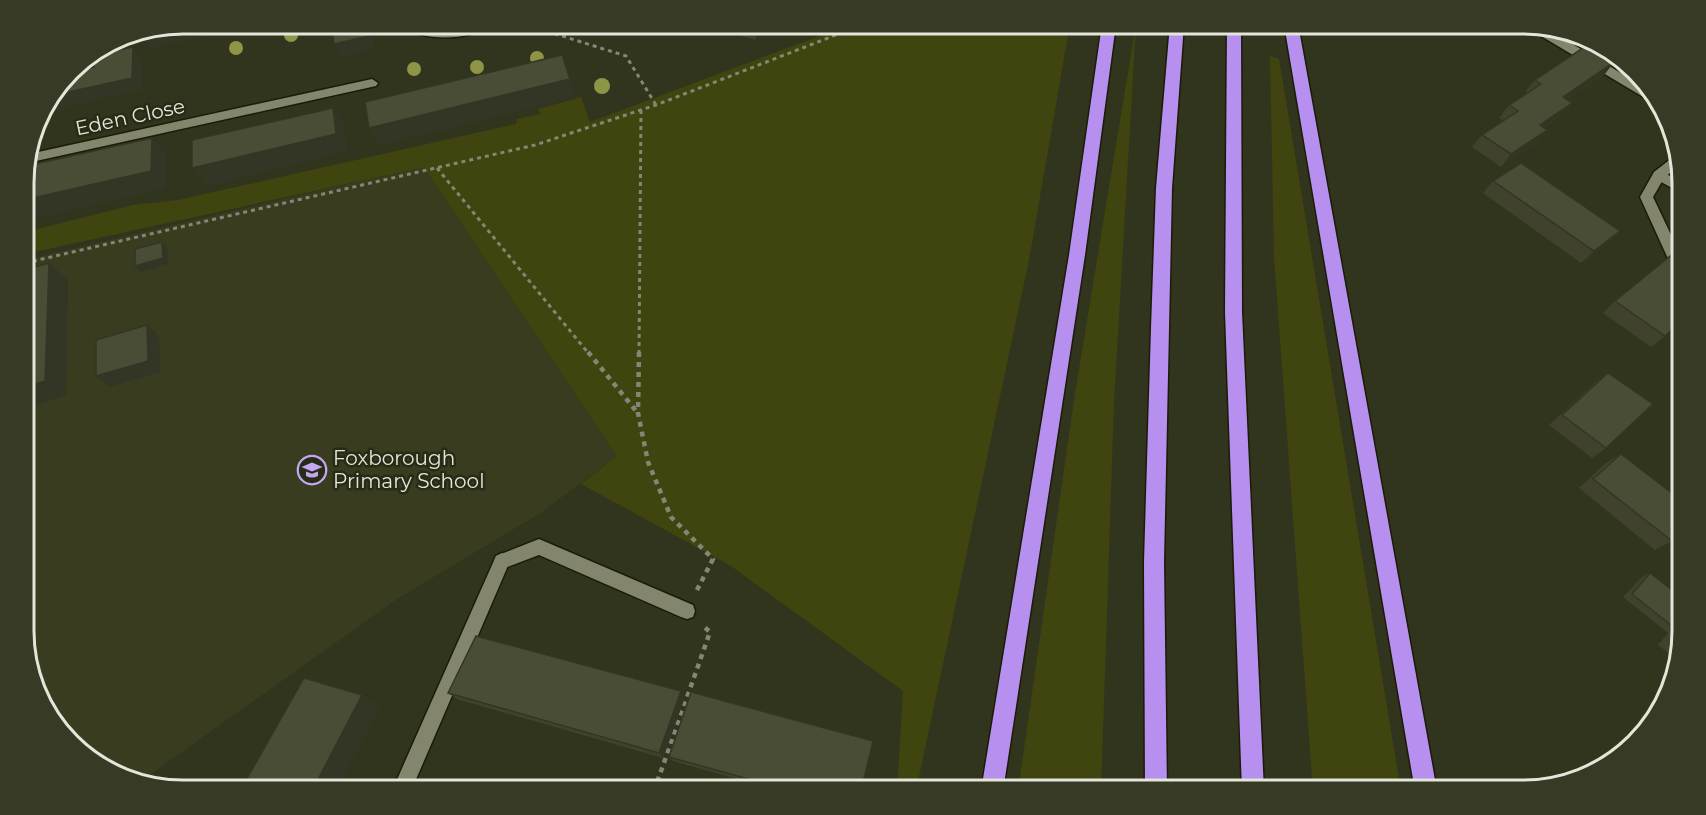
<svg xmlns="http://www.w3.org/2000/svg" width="1706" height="815" font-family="Montserrat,sans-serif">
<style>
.built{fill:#393c1e}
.green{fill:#40440e}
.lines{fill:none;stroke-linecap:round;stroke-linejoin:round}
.lane-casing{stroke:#1a1c07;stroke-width:3}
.street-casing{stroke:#1a1c07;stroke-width:3}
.highway-casing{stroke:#1a1c07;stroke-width:3}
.path-far1{stroke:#848775;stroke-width:3;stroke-dasharray:4 4;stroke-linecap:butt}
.path{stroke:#848775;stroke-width:4.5;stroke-dasharray:5 5;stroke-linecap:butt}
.lane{fill:#83866d;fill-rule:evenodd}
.street{fill:#83866d;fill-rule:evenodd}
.highway{fill:#b78fef;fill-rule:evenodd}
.tree{fill:#8e9547}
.wall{fill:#40422e}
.shaded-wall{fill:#343625}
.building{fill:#4a4d35;stroke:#343625;stroke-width:1.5}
.labels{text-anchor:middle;stroke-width:5;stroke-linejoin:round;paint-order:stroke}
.street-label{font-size:20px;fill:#e4e6d9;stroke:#282b15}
.poi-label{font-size:20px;fill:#e4e6d9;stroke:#282b15;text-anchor:start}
.rim{fill:none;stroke:#e4e6d9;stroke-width:3}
</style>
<rect width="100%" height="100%" fill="#32351e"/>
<!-- built -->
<path class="built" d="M424,166l193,290 -78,58 -142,85 -256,182 -28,-6 -56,-47 -32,-76v-392z"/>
<!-- green -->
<path class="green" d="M851,24h219l-41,236 -113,531h-19l6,-100 -172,-125 -150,-82 36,-28 -193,-289 -399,87v-22l108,-27 45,-5 338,-76 1,-5 24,-5 -3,-5 43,-12 9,25z
M1136,24l-22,378 -13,389h-83l57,-398z
M1270,56l9,3 122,732h-88l-39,-534z"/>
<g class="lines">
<!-- lane casing -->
<g class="lane-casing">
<path id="lane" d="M1659,170l22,12v11l-27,-15v-6z
M539,539l154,66 2,6 -2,6 -6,2 -6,-2 -142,-62 -37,14 -6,-3 -2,-5 2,-5z"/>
</g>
<!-- street casing -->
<g class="street-casing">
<path id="street" d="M402,24c15,0 27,6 42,6 16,0 30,-6 47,-6 -18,17 -72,19 -89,0z
M1530,26l19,4 102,61 4,11 -5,-1 -119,-71z
M372,79l6,4 -2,3 -349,77 2,-9z
M1677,154l4,10 -17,14 -11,19 28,59v12l-11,-5 -30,-66 14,-25z
M502,553l6,3 2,5 -99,230h-19l104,-235z"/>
</g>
<!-- highway casing -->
<g class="highway-casing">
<path id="highway" d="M1102,24h14l-31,231 -82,536h-22l88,-536z
M1170,24h14l-12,164 -3,140 -5,234 3,229h-22l-1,-229 7,-234 5,-140z
M1227,24h14l1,288 22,479h-22l-17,-479z
M1284,24h14l139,767h-22z"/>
</g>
<!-- path-far1 -->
<path class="path-far1" d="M524,24l102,32 30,49
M437,168l152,186
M25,263l510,-118 121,-40 208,-81
M639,354l2,-244"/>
<!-- path -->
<path class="path" d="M588,352l49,60
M639,352l-1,61 10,49 23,55 42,42 -16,31
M654,791l56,-159 -7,-6"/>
<!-- lane -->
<use href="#lane" class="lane"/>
<!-- street -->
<use href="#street" class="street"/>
<!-- highway -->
<use href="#highway" class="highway"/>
</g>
<!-- trees -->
<g class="tree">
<circle cx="291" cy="35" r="7"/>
<circle cx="236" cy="48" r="7"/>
<circle cx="537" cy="58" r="7"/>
<circle cx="477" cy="67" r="7"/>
<circle cx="414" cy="69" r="7"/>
<circle cx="602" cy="86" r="8"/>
</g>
<!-- wall -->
<path class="wall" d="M621,24h47l-9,11z
M700,24h68l-12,16z
M1614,62l-10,13 -37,25 -6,15 -17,13 -7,14 -36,25 -29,-20 10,-12 21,-15 -4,-2 10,-13 18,-12 -2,-1 10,-12z
M1493,181l127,50 -12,12 -27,20 -98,-70z
M1615,301l50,35 -14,11 -48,-34z
M1608,373l-2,75 -14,10 -43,-33 46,-42z
M1621,454l51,87 -17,9 -76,-62 27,-25z
M1650,573l32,25v34l-6,27 -18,-14 10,-12 -45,-36 19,-20z
M448,693l237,4 -22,61 -206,-59z
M872,746l-11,45h-82l-106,-30 -4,-4z"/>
<!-- shaded-wall -->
<path class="shaded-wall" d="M184,24h87l-119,24 -11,-16z
M367,24h4l4,25 -34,8 -7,-13z
M656,24h12l-9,11z
M754,24h14l-12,16z
M133,47l10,13 -1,30 -89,20 -6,-6 8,-9z
M1614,62l-10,13 -51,35 10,-13z
M570,79l6,18 -197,49 -10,-18z
M1572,103l-11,12 -31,23 10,-13z
M333,108l11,17 3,27 -140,34 -15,-18z
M1547,130l-10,12 -36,25 10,-13z
M152,138l15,17 -1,33 -142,34v-22z
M1620,231l-12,12 -27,20 13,-12z
M162,242l6,6v16l-27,8 -6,-6z
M49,263l19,17 -2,115 -41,13v-21z
M147,325l12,11 1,36 -51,15 -13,-11z
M681,691l4,6 -22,61 -4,-5z
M362,695l19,10 -44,86h-25z"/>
<!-- building -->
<path class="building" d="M331,24h36l2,12 -35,8z
M1586,46l28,16 -51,35 9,6 -32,22 7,5 -36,24 -29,-19 36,-24 -9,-6 32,-21 -6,-4z
M133,47l-1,31 -77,17 23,-31v6l16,-3 1,-12z
M562,55l8,24 -201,49 -4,-26z
M333,108l3,26 -144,34v-28z
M152,138l-1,33 -127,29v-27l2,-7z
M1521,163l99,68 -26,20 -101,-70z
M162,242l1,16 -28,8v-17z
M1675,252l6,3v66l-16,15 -50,-35z
M49,263l-4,118 -20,6v-117z
M147,325l1,36 -52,15v-36z
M1608,373l45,31 -47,44 -44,-33z
M1621,454l61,47v30l-10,10 -79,-62z
M1650,573l32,25v26l-5,6 -45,-36z
M1682,630v2l-2,10 -5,-4z
M476,636l205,55 -22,62 -211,-60z
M304,678l58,17 -50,96h-72z
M691,692l182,49 -12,50h-69l-123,-34z"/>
<!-- icons -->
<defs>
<g id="school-ring" transform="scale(1.5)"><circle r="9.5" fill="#282b15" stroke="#c4a7f1" stroke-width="1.5"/><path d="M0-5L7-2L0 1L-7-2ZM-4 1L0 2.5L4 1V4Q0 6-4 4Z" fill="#c4a7f1"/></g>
</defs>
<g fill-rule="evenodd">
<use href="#school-ring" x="312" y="470"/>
</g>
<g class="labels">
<!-- street labels -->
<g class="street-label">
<text transform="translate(130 117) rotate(-12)" y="7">Eden Close</text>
</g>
<!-- poi labels -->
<g class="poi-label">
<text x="333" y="465">Foxborough<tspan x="333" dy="23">Primary School</tspan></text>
</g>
</g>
<!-- crop -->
<path d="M0 0H1706V815H0ZM183 34H1523A149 149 0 0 1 1672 183V631A149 149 0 0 1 1523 780H183A149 149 0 0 1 34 631V183A149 149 0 0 1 183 34Z" fill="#373a25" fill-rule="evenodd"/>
<path class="rim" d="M183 34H1523A149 149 0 0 1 1672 183V631A149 149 0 0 1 1523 780H183A149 149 0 0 1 34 631V183A149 149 0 0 1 183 34Z"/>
</svg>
